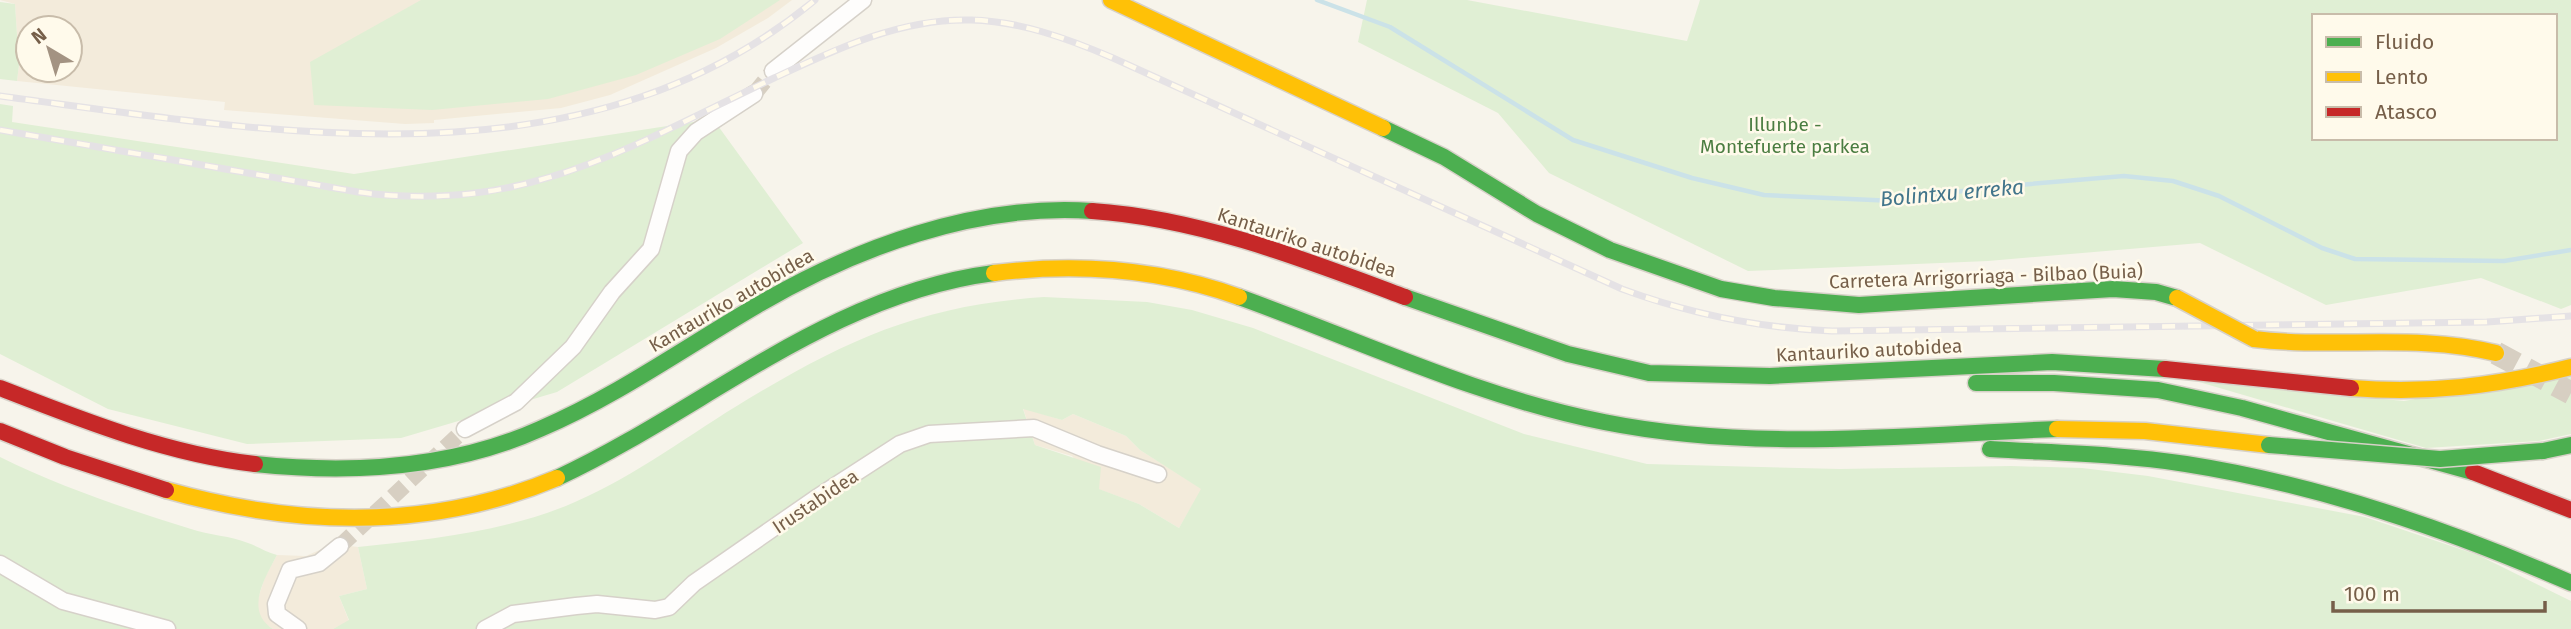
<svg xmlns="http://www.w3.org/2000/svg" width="2571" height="629" font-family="'Fira Sans',sans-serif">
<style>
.residential{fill:#f3ebdb;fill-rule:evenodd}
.green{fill:#e0efd4;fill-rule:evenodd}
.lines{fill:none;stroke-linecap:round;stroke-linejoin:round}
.stream{stroke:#cbe2e8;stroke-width:4.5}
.street-tunnel{stroke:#d7cfc2;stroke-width:16;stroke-dasharray:16 8;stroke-linecap:butt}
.secondary-tunnel{stroke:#d7cfc2;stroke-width:23;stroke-dasharray:23 11;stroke-linecap:butt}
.street-casing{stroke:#d6d1c9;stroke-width:19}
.fast-casing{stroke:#d7d1c8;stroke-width:19}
.slow-casing{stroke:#d7d1c8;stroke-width:19}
.jam-casing{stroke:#d7d1c8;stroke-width:19}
.street{stroke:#fefdfc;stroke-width:16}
.fast{stroke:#4caf50;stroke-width:16}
.slow{stroke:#ffc107;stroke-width:16}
.jam{stroke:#c62828;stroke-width:16}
.rail-casing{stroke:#e5e2e5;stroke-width:7}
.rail{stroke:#fffaeb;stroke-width:4.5;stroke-dasharray:13;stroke-linecap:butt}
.fast-bridge-casing{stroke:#d7d1c8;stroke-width:19;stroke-linecap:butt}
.slow-bridge-casing{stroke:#d7d1c8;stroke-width:19;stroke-linecap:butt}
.fast-bridge{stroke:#4caf50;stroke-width:16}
.slow-bridge{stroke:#ffc107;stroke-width:16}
.labels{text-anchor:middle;stroke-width:5;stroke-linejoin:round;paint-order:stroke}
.park-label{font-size:19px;fill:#4b7d41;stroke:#fffaeb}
.street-label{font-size:19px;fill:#765f49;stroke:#fffaeb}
.water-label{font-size:21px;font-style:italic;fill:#42758b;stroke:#fffaeb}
</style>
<rect width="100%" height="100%" fill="#f7f4eb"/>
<!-- residential -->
<path class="residential" d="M0,0h792l-24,18 -52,30 -106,47 -49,13 -127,12v3l-29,1 -181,-14 1,-8 -208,-21 2,-16 -4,-61zM28,28h42v42h-42z
M1023,408l39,12 11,-6 53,22 14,14 62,39 -23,39 -40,-24 -41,-15 -26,-33 -37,-11z
M333,544l25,3 9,42 -28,7 10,25 -16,8h-60l-11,-7 -6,-17 9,-28 12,-22 29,1z"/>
<!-- green -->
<path class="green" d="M421,0h359l-60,39 -84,36 -88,24 -116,11 -118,-5 -4,-43z
M1367,0h100l220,41 13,-41h871v305l-10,4 -80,-31 -155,27 -126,-62 -212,18 -240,10 -199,-98 -51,-60 -140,-71zM2314,16h241v122h-241z
M0,2l15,2 4,61 -2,16 -17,-2z
M0,104l13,2 -1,16 342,52 359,-55 90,124 -246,149 -156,46 -154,6 -139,-35 -108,-55z
M1044,297l103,5 45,8 61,18 271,106 123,30 193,5 171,-3 71,2 66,8 217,41 113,38 93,46v28h-2238l16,-9 -10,-24 28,-7 -9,-42c71,-7 151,-16 217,-45 62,-27 115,-68 173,-103 102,-61 175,-94 296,-102zM1023,409l39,11 11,-6 53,22 14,14 61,39 -22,39 -40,-24 -40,-15 2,-22 -66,-22z
M2571,372v62l-32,7 -113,7 -227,-66 205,19z
M0,457c61,30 126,52 191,72 17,6 41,7 57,14 11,4 18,9 29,12 -12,23 -33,56 -4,74h-273z"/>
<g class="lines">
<!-- stream -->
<path class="stream" d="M1317,0l73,27 183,113 119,38 72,17 131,6 88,-13 141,-12 49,5 46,15 103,52 33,11 149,2 67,-11"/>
<!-- street-tunnel -->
<path class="street-tunnel" d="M754,94l19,-23
M340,546l125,-117"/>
<!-- secondary-tunnel -->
<path class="secondary-tunnel" d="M2496,353l75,40"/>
<!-- street casing -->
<g class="street-casing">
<path id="street" d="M773,71l90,-71
M465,429l51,-27 57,-55 39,-55 39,-43 28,-98 17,-19 58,-38
M0,564l63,37 104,28
M298,629l-21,-15 -1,-10 14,-34 29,-7 21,-17
M485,629l28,-15 63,-8 21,-2 58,6 14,-3 25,-24 121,-84 85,-55 29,-10 105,-6 63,26 61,20"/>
</g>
<!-- fast casing -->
<g class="fast-casing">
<path id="fast" d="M1383,128l61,29 93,57 73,36 111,39 53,9 85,7 254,-16 43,3 21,6
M1239,297c120,43 239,100 365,125 150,30 302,13 453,7
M1405,297l163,57 81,19 121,3 282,-14 113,7
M1976,383h78l104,7 84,18 231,64
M1990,449c66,4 131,5 196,15 134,21 261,65 385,119
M2543,451l28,-6
M255,464c96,10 196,5 285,-35 77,-33 144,-81 216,-123 99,-58 219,-103 336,-95
M557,478c146,-68 272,-184 437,-205"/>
</g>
<!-- slow casing -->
<g class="slow-casing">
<path id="slow" d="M1111,0l272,128
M994,273c82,-10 167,-4 245,24
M2254,339c81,10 162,-6 242,14
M2351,388c78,6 145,-2 220,-21
M2057,429l88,2 124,14
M166,490c131,37 264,41 391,-12"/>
</g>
<!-- jam casing -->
<g class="jam-casing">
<path id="jam" d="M1092,211c107,7 214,49 313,86
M2165,369l186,19
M0,388c82,32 167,66 255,76
M0,431l65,26 101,33
M2473,472l98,38"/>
</g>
<!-- street -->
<use href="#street" class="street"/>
<!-- fast -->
<use href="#fast" class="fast"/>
<!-- slow -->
<use href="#slow" class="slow"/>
<!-- jam -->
<use href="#jam" class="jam"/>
<!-- rail casing -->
<g class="rail-casing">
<path id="rail" d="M0,96c274,36 583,96 815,-96
M0,130l358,62c166,23 273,-46 416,-114 62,-29 127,-60 197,-58 49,1 98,19 142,38l509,231c68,25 138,39 210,42l655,-9 84,-6"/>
</g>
<!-- rail -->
<use href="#rail" class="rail"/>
<!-- fast-bridge casing -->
<g class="fast-bridge-casing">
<path id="fast-bridge" d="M2269,445l171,14 103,-8"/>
</g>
<!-- slow-bridge casing -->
<g class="slow-bridge-casing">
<path id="slow-bridge" d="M2177,298l77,41"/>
</g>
<!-- fast-bridge -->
<use href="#fast-bridge" class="fast-bridge"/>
<!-- slow-bridge -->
<use href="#slow-bridge" class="slow-bridge"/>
</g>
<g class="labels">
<!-- park labels -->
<g class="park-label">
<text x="1785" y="131">Illunbe -<tspan x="1785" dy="22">Montefuerte parkea</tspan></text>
</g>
<!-- street labels -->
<g class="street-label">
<text transform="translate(1307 242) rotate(18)" y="7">Kantauriko autobidea</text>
<text transform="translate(1986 276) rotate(-2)" y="7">Carretera Arrigorriaga - Bilbao (Buia)</text>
<text transform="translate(731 300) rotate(-30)" y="7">Kantauriko autobidea</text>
<text transform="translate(1869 350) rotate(-3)" y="7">Kantauriko autobidea</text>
<text transform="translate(815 501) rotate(-34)" y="7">Irustabidea</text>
</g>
<!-- water labels -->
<g class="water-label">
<text transform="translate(1952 193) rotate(-5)" y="7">Bolintxu erreka</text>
</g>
</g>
<!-- legend -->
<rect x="2312" y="14" width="245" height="126" fill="#fffaeb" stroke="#c8bcaa" stroke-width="2"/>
<rect x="2326" y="37" width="35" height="10" fill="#4caf50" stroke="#c8bcaa" stroke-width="2"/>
<text x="2375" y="49" font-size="21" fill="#765f49">Fluido</text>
<rect x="2326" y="72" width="35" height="10" fill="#ffc107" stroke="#c8bcaa" stroke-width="2"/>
<text x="2375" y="84" font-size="21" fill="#765f49">Lento</text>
<rect x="2326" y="107" width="35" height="10" fill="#c62828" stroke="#c8bcaa" stroke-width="2"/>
<text x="2375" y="119" font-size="21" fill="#765f49">Atasco</text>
<!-- north arrow -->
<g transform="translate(49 49) rotate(322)"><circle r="33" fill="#fffaeb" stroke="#c8bcaa" stroke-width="2"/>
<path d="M0-5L12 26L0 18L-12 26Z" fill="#a39382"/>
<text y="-10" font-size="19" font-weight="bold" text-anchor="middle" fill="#765f49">N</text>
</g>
<!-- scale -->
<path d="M2333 601v10h212v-10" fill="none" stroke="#765f49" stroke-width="3.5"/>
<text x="2344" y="601" font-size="21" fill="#765f49" stroke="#fffaeb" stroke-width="5" paint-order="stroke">100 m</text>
</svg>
